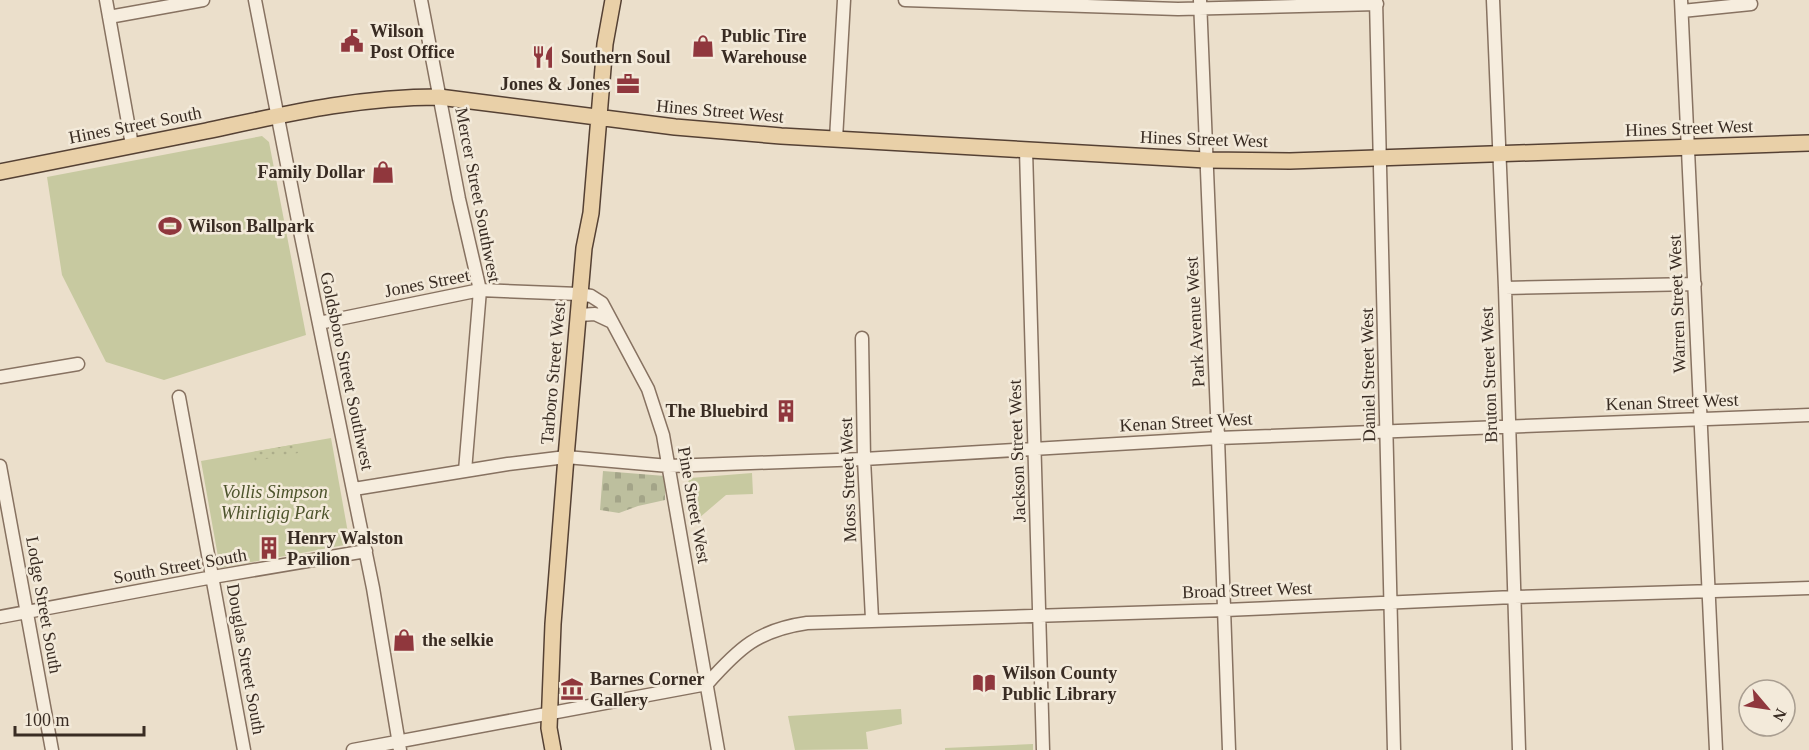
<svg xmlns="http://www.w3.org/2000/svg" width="1809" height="750" font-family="'Times New Roman',serif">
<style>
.green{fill:#c7c9a0}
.cemetery{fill:url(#cemetery-stones)}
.garden{fill:url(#garden-dots)}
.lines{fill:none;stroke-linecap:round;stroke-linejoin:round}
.minor-casing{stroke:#877261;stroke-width:15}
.major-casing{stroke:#554134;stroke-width:18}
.minor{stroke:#f6edde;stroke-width:12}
.major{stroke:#e9d0a8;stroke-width:15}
.labels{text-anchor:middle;stroke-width:5;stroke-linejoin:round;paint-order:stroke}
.poi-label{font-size:18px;font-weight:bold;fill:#392c23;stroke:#f3eada;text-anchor:start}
.street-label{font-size:18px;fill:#392c23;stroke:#f3eada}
.park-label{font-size:18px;font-style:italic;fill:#4c532b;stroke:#f3eada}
</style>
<defs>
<pattern id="cemetery-stones" width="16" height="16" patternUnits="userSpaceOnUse" patternTransform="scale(1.5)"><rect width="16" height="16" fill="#bdbf9e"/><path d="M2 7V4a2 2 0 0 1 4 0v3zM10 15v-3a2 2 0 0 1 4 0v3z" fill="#a3a488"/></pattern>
<pattern id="garden-dots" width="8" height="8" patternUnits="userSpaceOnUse" patternTransform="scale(1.5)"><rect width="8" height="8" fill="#c7c9a0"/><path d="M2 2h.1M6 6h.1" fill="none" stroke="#acad8a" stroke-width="1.8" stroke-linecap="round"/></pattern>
</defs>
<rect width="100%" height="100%" fill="#ebdfcb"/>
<!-- green -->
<path class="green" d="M262,136l7,6 37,193 -142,45 -58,-18 -44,-87 -15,-98z
M331,438l19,106 -130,24 -19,-107z
M752,473l1,21 -27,1 -34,29 -6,-38 4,-8z
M901,709l1,15 -36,8 2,17 -73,1 -7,-34z
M1033,744v6h-88v-2z"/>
<!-- cemetery -->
<path class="cemetery" d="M603,471l62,5v24l-27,6 -19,7 -19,-3z"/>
<!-- garden -->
<path class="garden" d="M297,444l1,9 -43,8 -2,-9z"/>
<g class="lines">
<!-- minor casing -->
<g class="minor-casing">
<path id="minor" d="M106,0l26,145
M255,0l45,231 73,357 27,162
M421,0l38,199 21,91 -15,181
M905,0l273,9 199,-5
M1200,0l18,438 11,312
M1376,0l18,750
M1493,0l12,288 14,462
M1681,0l35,750
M1682,11l69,-7
M109,17l94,-17
M836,139l8,-139
M1026,150l17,600
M1505,288l190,-4
M579,315l16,-1 17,8
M319,323l161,-33 99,4 12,2 11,7 46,86 15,46 55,315
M862,338l2,121 8,160
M0,377l78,-13
M179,397l65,353
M0,466l52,284
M354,489l154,-25 58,-7 103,9 195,-7 354,-21 591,-23
M0,617l213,-40 153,-26
M353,750l354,-66c32,-36 51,-54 100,-61l418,-13 289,-13 295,-9"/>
</g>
<!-- major casing -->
<g class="major-casing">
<path id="major" d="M0,172c69,-14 137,-27 206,-41 80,-17 151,-34 233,-34l236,30 106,9 425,24 84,1 519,-18
M553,750l-4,-22 4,-104 13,-167 18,-209 7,-35 14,-169 8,-44"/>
</g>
<!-- minor -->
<use href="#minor" class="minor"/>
<!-- major -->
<use href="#major" class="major"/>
</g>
<!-- icons -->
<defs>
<g id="civic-bare" transform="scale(1.8)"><path d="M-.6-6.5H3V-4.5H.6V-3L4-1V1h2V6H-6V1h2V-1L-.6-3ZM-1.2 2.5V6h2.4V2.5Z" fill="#90373d" stroke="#f3eada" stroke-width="2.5" paint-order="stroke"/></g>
<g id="shop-bare" transform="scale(1.8)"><path d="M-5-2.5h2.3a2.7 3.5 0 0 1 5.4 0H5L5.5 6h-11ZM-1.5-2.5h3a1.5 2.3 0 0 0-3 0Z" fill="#90373d" stroke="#f3eada" stroke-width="2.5" paint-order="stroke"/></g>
<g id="restaurant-bare" transform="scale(1.8)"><path d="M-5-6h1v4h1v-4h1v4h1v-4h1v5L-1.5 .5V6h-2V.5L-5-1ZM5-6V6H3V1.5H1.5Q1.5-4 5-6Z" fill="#90373d" stroke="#f3eada" stroke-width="2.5" paint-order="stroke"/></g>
<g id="office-bare" transform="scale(1.8)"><path d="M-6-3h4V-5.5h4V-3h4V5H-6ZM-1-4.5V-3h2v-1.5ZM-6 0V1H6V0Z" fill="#90373d" stroke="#f3eada" stroke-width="2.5" paint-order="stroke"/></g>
<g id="stadium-bare" transform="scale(1.8)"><path d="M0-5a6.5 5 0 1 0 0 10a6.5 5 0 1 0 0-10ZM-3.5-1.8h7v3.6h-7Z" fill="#90373d" stroke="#f3eada" stroke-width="2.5" paint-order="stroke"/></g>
<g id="building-bare" transform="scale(1.8)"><path d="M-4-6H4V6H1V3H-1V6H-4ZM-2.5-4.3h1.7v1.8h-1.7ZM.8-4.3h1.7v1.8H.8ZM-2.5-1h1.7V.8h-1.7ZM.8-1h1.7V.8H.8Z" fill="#90373d" stroke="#f3eada" stroke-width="2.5" paint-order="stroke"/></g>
<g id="library-bare" transform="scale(1.8)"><path d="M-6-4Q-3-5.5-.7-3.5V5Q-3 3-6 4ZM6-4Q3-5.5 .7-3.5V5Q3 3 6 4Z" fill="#90373d" stroke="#f3eada" stroke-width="2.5" paint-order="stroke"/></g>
<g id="museum-bare" transform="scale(1.8)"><path d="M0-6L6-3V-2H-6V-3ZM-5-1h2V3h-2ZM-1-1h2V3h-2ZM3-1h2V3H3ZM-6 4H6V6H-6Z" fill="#90373d" stroke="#f3eada" stroke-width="2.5" paint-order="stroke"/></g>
</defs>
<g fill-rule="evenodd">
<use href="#civic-bare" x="352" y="41"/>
<use href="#shop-bare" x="703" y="46"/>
<use href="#restaurant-bare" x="543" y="57"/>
<use href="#office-bare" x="628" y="84"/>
<use href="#shop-bare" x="383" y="172"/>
<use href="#stadium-bare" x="170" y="226"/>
<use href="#building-bare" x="786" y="411"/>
<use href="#building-bare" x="269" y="548"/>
<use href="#shop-bare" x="404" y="640"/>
<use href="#library-bare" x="984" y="683"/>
<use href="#museum-bare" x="572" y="689"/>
</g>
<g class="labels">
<!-- poi labels -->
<g class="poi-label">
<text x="370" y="37">Wilson<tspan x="370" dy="21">Post Office</tspan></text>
<text x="721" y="42">Public Tire<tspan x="721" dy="21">Warehouse</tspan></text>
<text x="561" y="63">Southern Soul</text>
<text x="610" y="90" text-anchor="end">Jones &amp; Jones</text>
<text x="365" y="178" text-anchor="end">Family Dollar</text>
<text x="188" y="232">Wilson Ballpark</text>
<text x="768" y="417" text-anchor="end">The Bluebird</text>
<text x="287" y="544">Henry Walston<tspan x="287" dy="21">Pavilion</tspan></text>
<text x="422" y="646">the selkie</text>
<text x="1002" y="679">Wilson County<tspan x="1002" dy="21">Public Library</tspan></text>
<text x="590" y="685">Barnes Corner<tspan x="590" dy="21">Gallery</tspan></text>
</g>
<!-- street labels -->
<g class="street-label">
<text transform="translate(720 111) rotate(5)" y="6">Hines Street West</text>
<text transform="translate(135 125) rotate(-11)" y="6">Hines Street South</text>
<text transform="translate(1689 128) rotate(-2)" y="6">Hines Street West</text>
<text transform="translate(1204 139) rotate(2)" y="6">Hines Street West</text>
<text transform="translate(478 195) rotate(79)" y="6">Mercer Street Southwest</text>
<text transform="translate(427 283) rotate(-11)" y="6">Jones Street</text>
<text transform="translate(1677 304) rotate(-92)" y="6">Warren Street West</text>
<text transform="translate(1195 322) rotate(-93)" y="6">Park Avenue West</text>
<text transform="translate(347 371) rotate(78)" y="6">Goldsboro Street Southwest</text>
<text transform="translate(553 373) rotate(-85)" y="6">Tarboro Street West</text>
<text transform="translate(1368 375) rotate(-91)" y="6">Daniel Street West</text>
<text transform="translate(1489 375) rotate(-92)" y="6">Bruton Street West</text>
<text transform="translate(1672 402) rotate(-2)" y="6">Kenan Street West</text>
<text transform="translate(1186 422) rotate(-3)" y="6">Kenan Street West</text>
<text transform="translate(1017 451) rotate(-92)" y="6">Jackson Street West</text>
<text transform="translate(848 480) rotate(-92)" y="6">Moss Street West</text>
<text transform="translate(694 505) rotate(80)" y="6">Pine Street West</text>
<text transform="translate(180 566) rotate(-10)" y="6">South Street South</text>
<text transform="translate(1247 590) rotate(-2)" y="6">Broad Street West</text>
<text transform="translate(44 605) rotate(80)" y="6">Lodge Street South</text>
<text transform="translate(246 659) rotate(80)" y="6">Douglas Street South</text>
</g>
<!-- park labels -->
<g class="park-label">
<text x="275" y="498">Vollis Simpson<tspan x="275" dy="21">Whirligig Park</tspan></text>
</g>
</g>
<!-- north arrow -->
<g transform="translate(1767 708) rotate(119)"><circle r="28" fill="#f3eada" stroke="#a99e91" stroke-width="1.5"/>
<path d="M0-4.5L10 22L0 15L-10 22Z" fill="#90373d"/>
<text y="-9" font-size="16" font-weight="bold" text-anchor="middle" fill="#392c23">N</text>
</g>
<!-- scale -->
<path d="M15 726v9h129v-9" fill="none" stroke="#392c23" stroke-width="3"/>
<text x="24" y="726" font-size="18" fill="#392c23" stroke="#f3eada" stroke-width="4.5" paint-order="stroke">100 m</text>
</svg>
